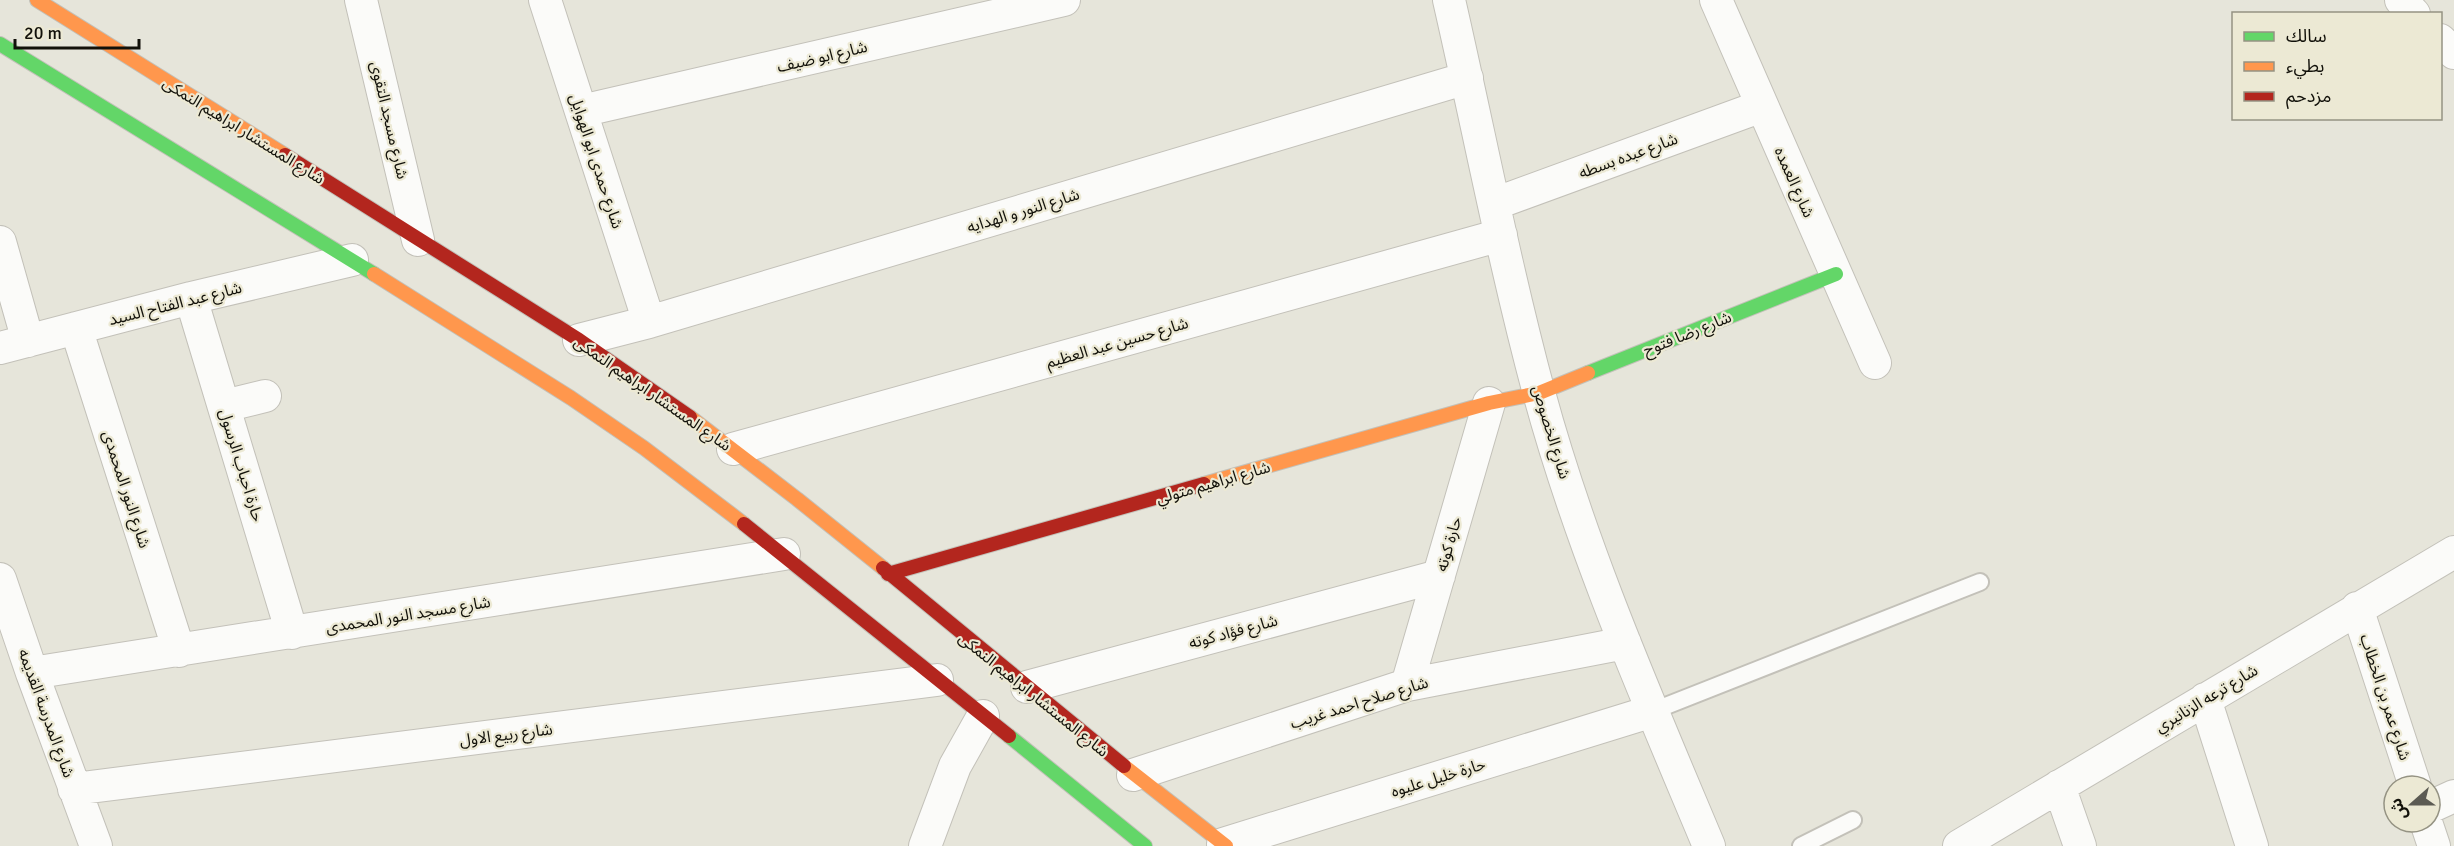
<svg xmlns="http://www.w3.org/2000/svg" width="2454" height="846" font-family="Signika,'Noto Sans Arabic',sans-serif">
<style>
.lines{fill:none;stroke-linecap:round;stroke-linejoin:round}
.lane-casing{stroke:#c3c1b9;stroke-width:20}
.street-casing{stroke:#c3c1b9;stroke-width:34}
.fast-casing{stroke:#c3c1b9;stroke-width:16}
.slow-casing{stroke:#c3c1b9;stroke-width:16}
.jam-casing{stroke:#c3c1b9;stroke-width:16}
.lane{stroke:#fbfbf9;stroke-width:16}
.street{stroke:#fbfbf9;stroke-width:32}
.fast{stroke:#63d668;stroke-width:14}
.slow{stroke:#ff974d;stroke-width:14}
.jam{stroke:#b3261e;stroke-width:14}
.labels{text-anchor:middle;stroke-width:4.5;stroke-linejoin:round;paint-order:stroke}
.street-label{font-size:16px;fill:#12110a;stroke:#ece9d4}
</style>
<rect width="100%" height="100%" fill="#e6e5da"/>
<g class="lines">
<!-- lane casing -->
<g class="lane-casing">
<path id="lane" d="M1653,711l327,-129
M1801,846l52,-26"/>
</g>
<!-- street casing -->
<g class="street-casing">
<path id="street" d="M361,0l57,240
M545,0l104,322
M1449,0c30,131 55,263 90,393 42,155 108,305 170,453
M1716,0l159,363
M2401,0l13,14
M2440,40l14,13
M581,111l483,-111
M1494,204l268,-98
M0,242l28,99
M191,298l101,335
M76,328l103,323
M579,340l70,-18 818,-244
M0,348l191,-50 161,-38
M224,406l41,-10
M733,449l768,-214
M0,579l32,94 64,173
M2357,608l58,178
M32,673l752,-119
M1407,685l82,-282
M1027,687l412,-111
M2205,699l47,147
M1133,775l274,-90 218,-42
M2059,786l21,60
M74,789l863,-109
M2430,807l24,-11
M2426,822l8,24
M1223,844l430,-133
M925,846l30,-80 28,-50
M1959,846l495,-294"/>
</g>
<!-- fast casing -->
<g class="fast-casing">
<path id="fast" d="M0,44l374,230
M1588,373l248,-99
M1009,736l136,110"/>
</g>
<!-- slow casing -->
<g class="slow-casing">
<path id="slow" d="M37,0l248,155
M374,274l197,124 73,50 100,76
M690,417l107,82 86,69
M1204,484l285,-81 50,-10 49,-20
M1124,766l102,80"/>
</g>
<!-- jam casing -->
<g class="jam-casing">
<path id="jam" d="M285,155l294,185 111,77
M744,524l265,212
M883,568l241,198
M888,574l316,-90"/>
</g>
<!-- lane -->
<use href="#lane" class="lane"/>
<!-- street -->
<use href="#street" class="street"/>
<!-- fast -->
<use href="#fast" class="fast"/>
<!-- slow -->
<use href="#slow" class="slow"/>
<!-- jam -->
<use href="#jam" class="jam"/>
</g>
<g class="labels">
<!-- street labels -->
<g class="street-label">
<text transform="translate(822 56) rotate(-13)" y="6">شارع ابو ضيف</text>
<text transform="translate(390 120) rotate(77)" y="6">شارع مسجد التقوى</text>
<text transform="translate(244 130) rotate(32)" y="6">شارع المستشار ابراهيم النمكى</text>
<text transform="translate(1628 155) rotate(-20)" y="6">شارع عبده بسطه</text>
<text transform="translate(597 161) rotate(72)" y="6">شارع حمدى ابو الهوايل</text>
<text transform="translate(1795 182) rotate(66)" y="6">شارع العمده</text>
<text transform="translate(1023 210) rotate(-17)" y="6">شارع النور و الهدايه</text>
<text transform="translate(175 303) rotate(-14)" y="6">شارع عبد الفتاح السيد</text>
<text transform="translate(1687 333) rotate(-22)" y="6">شارع رضا فتوح</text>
<text transform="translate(1117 342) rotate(-16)" y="6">شارع حسين عبد العظيم</text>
<text transform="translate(653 393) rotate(35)" y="6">شارع المستشار ابراهيم النمكى</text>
<text transform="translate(1552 432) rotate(73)" y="6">شارع الخصوص</text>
<text transform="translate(242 465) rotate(73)" y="6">حارة احباب الرسول</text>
<text transform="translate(1213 482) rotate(-16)" y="6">شارع ابراهيم متولي</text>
<text transform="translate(127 489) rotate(72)" y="6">شارع النور المحمدى</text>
<text transform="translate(1448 544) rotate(-74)" y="6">حارة كوته</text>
<text transform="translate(408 614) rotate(-9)" y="6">شارع مسجد النور المحمدى</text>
<text transform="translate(1233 631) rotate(-15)" y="6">شارع فؤاد كوته</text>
<text transform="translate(1034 694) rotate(39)" y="6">شارع المستشار ابراهيم النمكى</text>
<text transform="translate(2386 697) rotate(72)" y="6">شارع عمر بن الخطاب</text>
<text transform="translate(2206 698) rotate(-31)" y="6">شارع ترعه الزنانيري</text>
<text transform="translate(1359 702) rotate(-17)" y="6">شارع صلاح احمد غريب</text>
<text transform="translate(47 713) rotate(70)" y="6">شارع المدرسة القديمه</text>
<text transform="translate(506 734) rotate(-7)" y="6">شارع ربيع الاول</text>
<text transform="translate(1438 777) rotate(-17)" y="6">حارة خليل عليوه</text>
</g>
</g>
<!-- legend -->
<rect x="2232" y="12" width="210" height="108" fill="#ece9d4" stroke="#959383" stroke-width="1.5"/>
<rect x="2244" y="32" width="30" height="9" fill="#63d668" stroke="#959383" stroke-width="1.5"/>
<text x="2286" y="42" font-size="18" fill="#12110a">سالك</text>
<rect x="2244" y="62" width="30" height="9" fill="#ff974d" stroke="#959383" stroke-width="1.5"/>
<text x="2286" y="72" font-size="18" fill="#12110a">بطيء</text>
<rect x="2244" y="92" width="30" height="9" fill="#b3261e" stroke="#959383" stroke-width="1.5"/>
<text x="2286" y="102" font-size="18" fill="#12110a">مزدحم</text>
<!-- north arrow -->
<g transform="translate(2412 804) rotate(249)"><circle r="28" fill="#ece9d4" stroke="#959383" stroke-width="1.5"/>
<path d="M0-4.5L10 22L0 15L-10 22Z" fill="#5c5b53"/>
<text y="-9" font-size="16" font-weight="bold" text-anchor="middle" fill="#12110a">ش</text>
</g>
<!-- scale -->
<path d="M15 39v9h124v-9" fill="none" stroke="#12110a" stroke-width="3"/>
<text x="24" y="39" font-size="18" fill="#12110a" stroke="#ece9d4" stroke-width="4.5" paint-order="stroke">20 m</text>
</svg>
